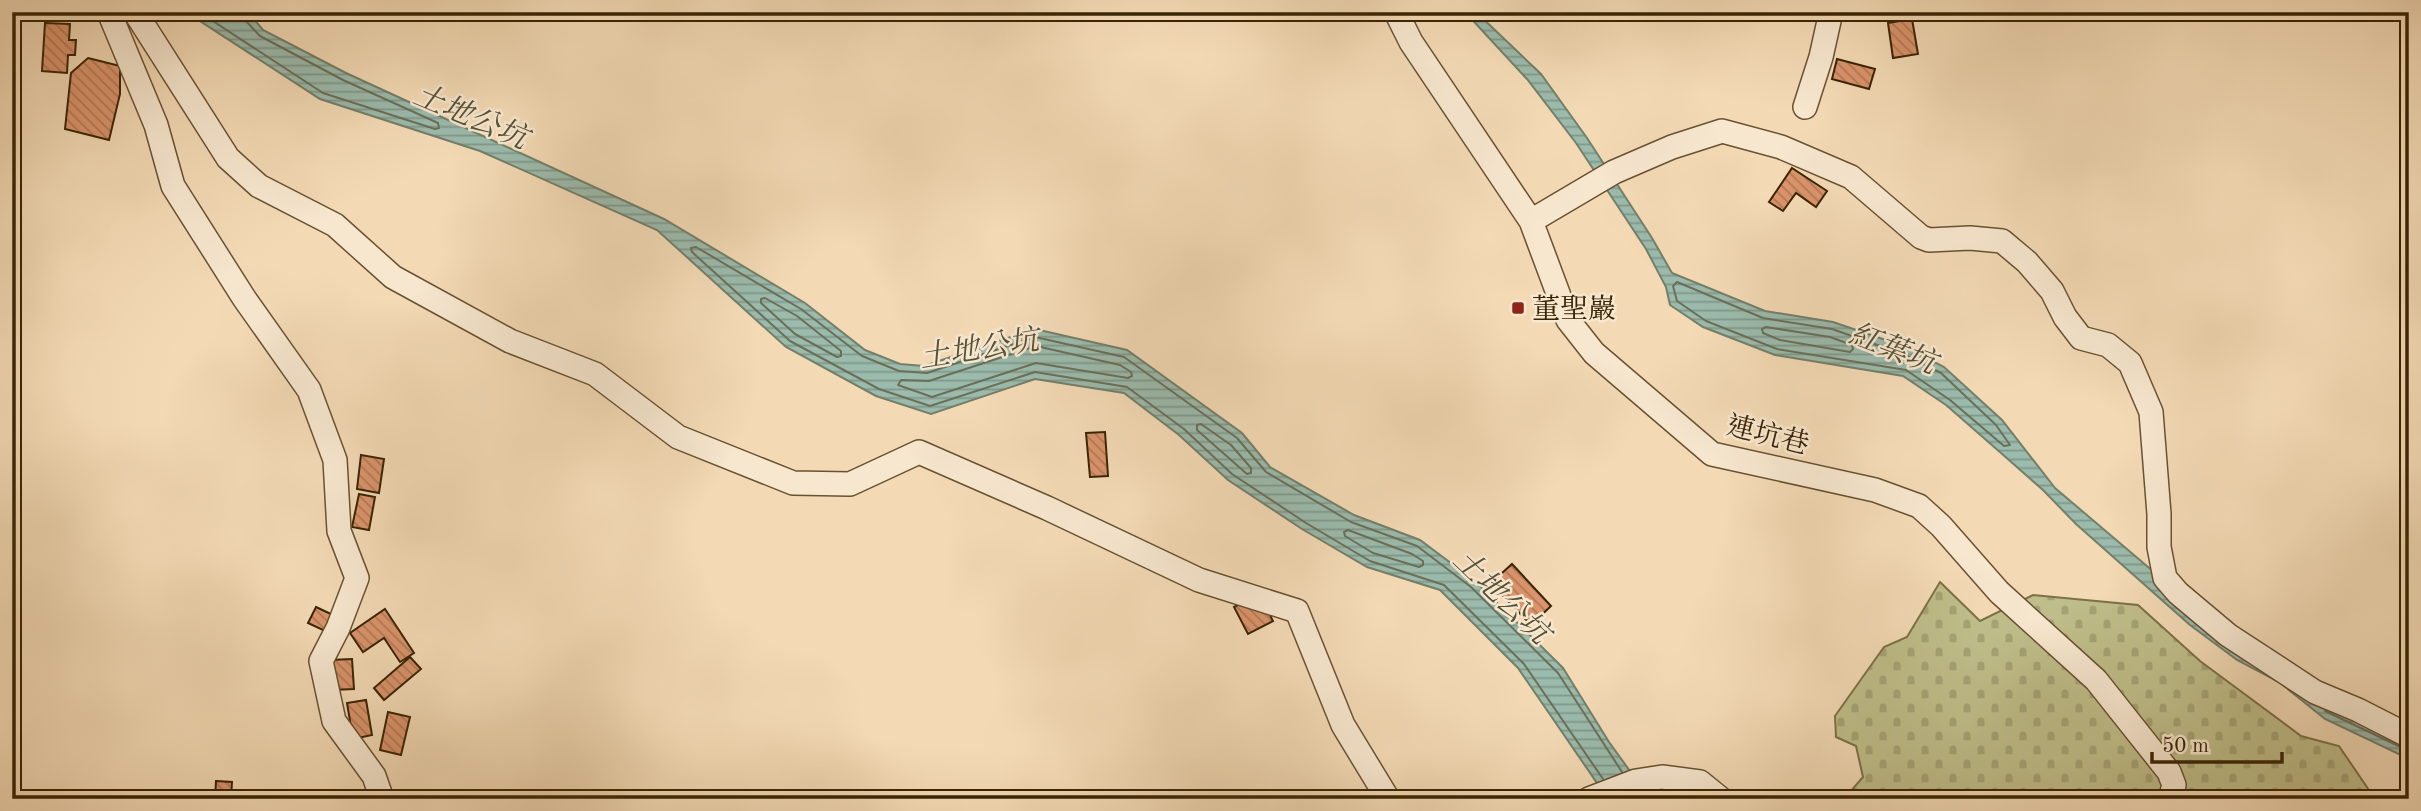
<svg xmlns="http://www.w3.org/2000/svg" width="2421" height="811" font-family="'Old Standard TT','Noto Serif TC',serif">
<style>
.cemetery{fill:url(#cemetery-stones);stroke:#7c7147;stroke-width:2}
.water{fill:url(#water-rules);stroke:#747f69;stroke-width:2}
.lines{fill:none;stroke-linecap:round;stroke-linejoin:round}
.shore{stroke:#6a7058;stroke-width:2}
.building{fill:url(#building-back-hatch);stroke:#392404;stroke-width:2}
.minor-casing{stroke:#685230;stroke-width:26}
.minor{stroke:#f7e7cf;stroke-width:23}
.poi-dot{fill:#8f2418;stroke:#f7e7cf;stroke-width:2.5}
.labels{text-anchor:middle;stroke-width:5;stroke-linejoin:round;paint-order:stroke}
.poi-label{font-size:28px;fill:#392404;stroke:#f7e7cf;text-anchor:start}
.street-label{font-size:28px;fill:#392404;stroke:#f7e7cf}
.water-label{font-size:30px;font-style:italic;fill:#565137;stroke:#f7e7cf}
</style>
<defs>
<pattern id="cemetery-stones" width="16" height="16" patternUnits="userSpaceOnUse" patternTransform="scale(1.75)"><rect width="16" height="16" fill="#bfbe8a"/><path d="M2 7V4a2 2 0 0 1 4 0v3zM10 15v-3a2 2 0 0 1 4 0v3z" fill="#a5a375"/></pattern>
<pattern id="water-rules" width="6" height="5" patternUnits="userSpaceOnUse" patternTransform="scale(1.75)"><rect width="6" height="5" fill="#9bbbad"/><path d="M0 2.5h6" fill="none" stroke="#7f988b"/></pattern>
<pattern id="building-back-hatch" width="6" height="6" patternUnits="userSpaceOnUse" patternTransform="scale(1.75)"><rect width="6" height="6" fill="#db946b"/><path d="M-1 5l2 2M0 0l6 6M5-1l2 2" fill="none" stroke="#b37956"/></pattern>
</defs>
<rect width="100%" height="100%" fill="#f3dab5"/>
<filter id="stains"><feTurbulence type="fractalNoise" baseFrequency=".00286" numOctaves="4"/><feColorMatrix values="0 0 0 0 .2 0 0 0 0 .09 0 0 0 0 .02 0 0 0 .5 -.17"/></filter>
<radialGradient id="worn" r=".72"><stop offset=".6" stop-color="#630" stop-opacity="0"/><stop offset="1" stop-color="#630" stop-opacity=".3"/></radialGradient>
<!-- cemetery -->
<path class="cemetery" d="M1940,582l40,39 53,-26 105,10 62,56 101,75 38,10 36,53h-531l19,-22 -7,-31 -20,-9 -1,-21 49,-69 23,-10z"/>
<!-- water -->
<path class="water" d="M186,12h62l15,18 83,43 318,146 141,84 60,47 35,14 24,2 111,-37 92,21 115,83 28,34 84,48 66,25 56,42 87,86 46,74 41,57h-36l-17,-16 -79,-115 -78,-78 -73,-23 -65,-38 -74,-49 -49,-45 -55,-42 -89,-14 -104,35 -55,-18 -90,-49 -129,-117 -177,-79 -160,-52z
M1465,12h11l65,62 46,64 65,100 20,35 93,38 68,11 73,25 38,20 58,53 53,68 106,90 126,94 122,62v25l-84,-40 -46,-37 -42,-22 -47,-35 -114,-101 -33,-34 -42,-37 -55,-48 -43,-29 -128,-21 -72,-28 -33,-22 -4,-18 -20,-38 -70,-106 -49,-64z"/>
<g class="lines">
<!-- shore -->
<path class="shore" d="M199,12l124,81 112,36 4,-1 -1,-5 -95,-43 -83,-44 -16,-17 -1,-7
M1677,282l86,36 69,11 71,25 38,19 55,52 14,20 -6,1 -54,-46 -44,-30 -129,-21 -71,-28 -29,-20 -4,-15z
M765,298l32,18 44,35v5l-4,1 -42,-23 -34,-31v-4z
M1766,327l64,10 22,8 1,4 -3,3 -70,-12 -17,-7 -1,-4z
M1036,346l84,19 11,7 1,4 -4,2 -92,-15 -104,34 -34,-12 3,-5 28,1z
M1201,424l30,21 20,23v5l-4,1 -50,-44v-5z
M1348,530l64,24 11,7v4l-4,2 -46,-14 -28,-17 -1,-4z
M2325,711l84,40
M1603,779l-79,-115 -80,-79 -74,-24 -64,-38 -74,-49 -48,-45 -57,-42 -92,-15 -105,34 -51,-17 -89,-48 -98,-89 -1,-4 5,-1 105,62 61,47 37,15 28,2 108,-36 89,20 113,81 29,34 85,50 66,24 54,41 87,86 64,99"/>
</g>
<!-- building -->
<path class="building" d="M1912,19l6,35 -25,4 -5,-35z
M45,23l25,1 -1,16h7l-1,15h-7l-1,18 -25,-2z
M88,58l32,8v28l-11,46 -44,-11 6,-56z
M1837,59l38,10 -6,20 -37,-10z
M1792,168l35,23 -11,16 -20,-14 -13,18 -14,-9z
M1105,432l3,44 -18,1 -4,-44z
M361,455l23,4 -5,34 -22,-4z
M359,494l16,3 -6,33 -17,-3z
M1512,564l39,42 -20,19 -40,-42z
M1259,594l14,27 -25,13 -14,-27z
M316,607l17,8 -8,16 -17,-8z
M385,609l29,44 -14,9 -16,-24 -21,14 -13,-19z
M410,657l11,12 -37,31 -10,-12z
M352,659l2,30 -22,1 -2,-30z
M366,700l6,35 -19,4 -6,-36z
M388,712l22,5 -9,38 -21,-5z
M216,781l16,1 -1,17h-16z"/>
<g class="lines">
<!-- minor casing -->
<g class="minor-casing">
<path id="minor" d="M109,12l47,113 17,61 71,112 65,92 26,70 4,71 18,47 -19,50 -17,33 13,60 40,55 8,23
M135,12l93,146 31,28 76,39 58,52 117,64 85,33 83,63 115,46 57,1 69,-32 128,56 152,72 98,31 46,114 45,74
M1396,12l15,30 120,179 37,99 26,33 118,101 163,36 44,16 22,20 58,66 97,88 73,92 5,13 -4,14
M1805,107l16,-50 10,-45
M1531,221l83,-49 58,-25 50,-16 59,16 70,30 70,60 8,3 41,-2 32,3 25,21 25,29 13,26 16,21 27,7 22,18 21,49 8,102v33l6,31 13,15 50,42 87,57 43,18 51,26
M1589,799l47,-18 26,-4 38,5 21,17"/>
</g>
<!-- minor -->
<use href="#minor" class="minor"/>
</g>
<!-- markers -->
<rect class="poi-dot" x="1511" y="301" width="14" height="14" rx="3.5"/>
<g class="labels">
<!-- poi labels -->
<g class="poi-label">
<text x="1532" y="318">董聖巖</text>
</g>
<!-- street labels -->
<g class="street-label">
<text transform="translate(1768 434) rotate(14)" y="10">連坑巷</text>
</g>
<!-- water labels -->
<g class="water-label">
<text transform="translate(471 116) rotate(23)" y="10">土地公坑</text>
<text transform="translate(979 348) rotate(-9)" y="10">土地公坑</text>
<text transform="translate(1893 348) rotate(21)" y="10">紅葉坑</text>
<text transform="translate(1502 596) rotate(44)" y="10">土地公坑</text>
</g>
</g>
<!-- margin -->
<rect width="2421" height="811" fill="none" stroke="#f3dab5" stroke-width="42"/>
<rect x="14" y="14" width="2393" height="783" fill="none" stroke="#392404" stroke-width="3.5"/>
<rect x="21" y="21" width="2379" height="769" fill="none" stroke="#392404" stroke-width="2"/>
<!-- scale -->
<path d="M2152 752v10h130v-10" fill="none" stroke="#392404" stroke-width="3.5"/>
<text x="2162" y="752" font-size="21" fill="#392404" stroke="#f7e7cf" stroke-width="5" paint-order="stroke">50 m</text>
<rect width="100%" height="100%" filter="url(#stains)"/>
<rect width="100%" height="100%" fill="url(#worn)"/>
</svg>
